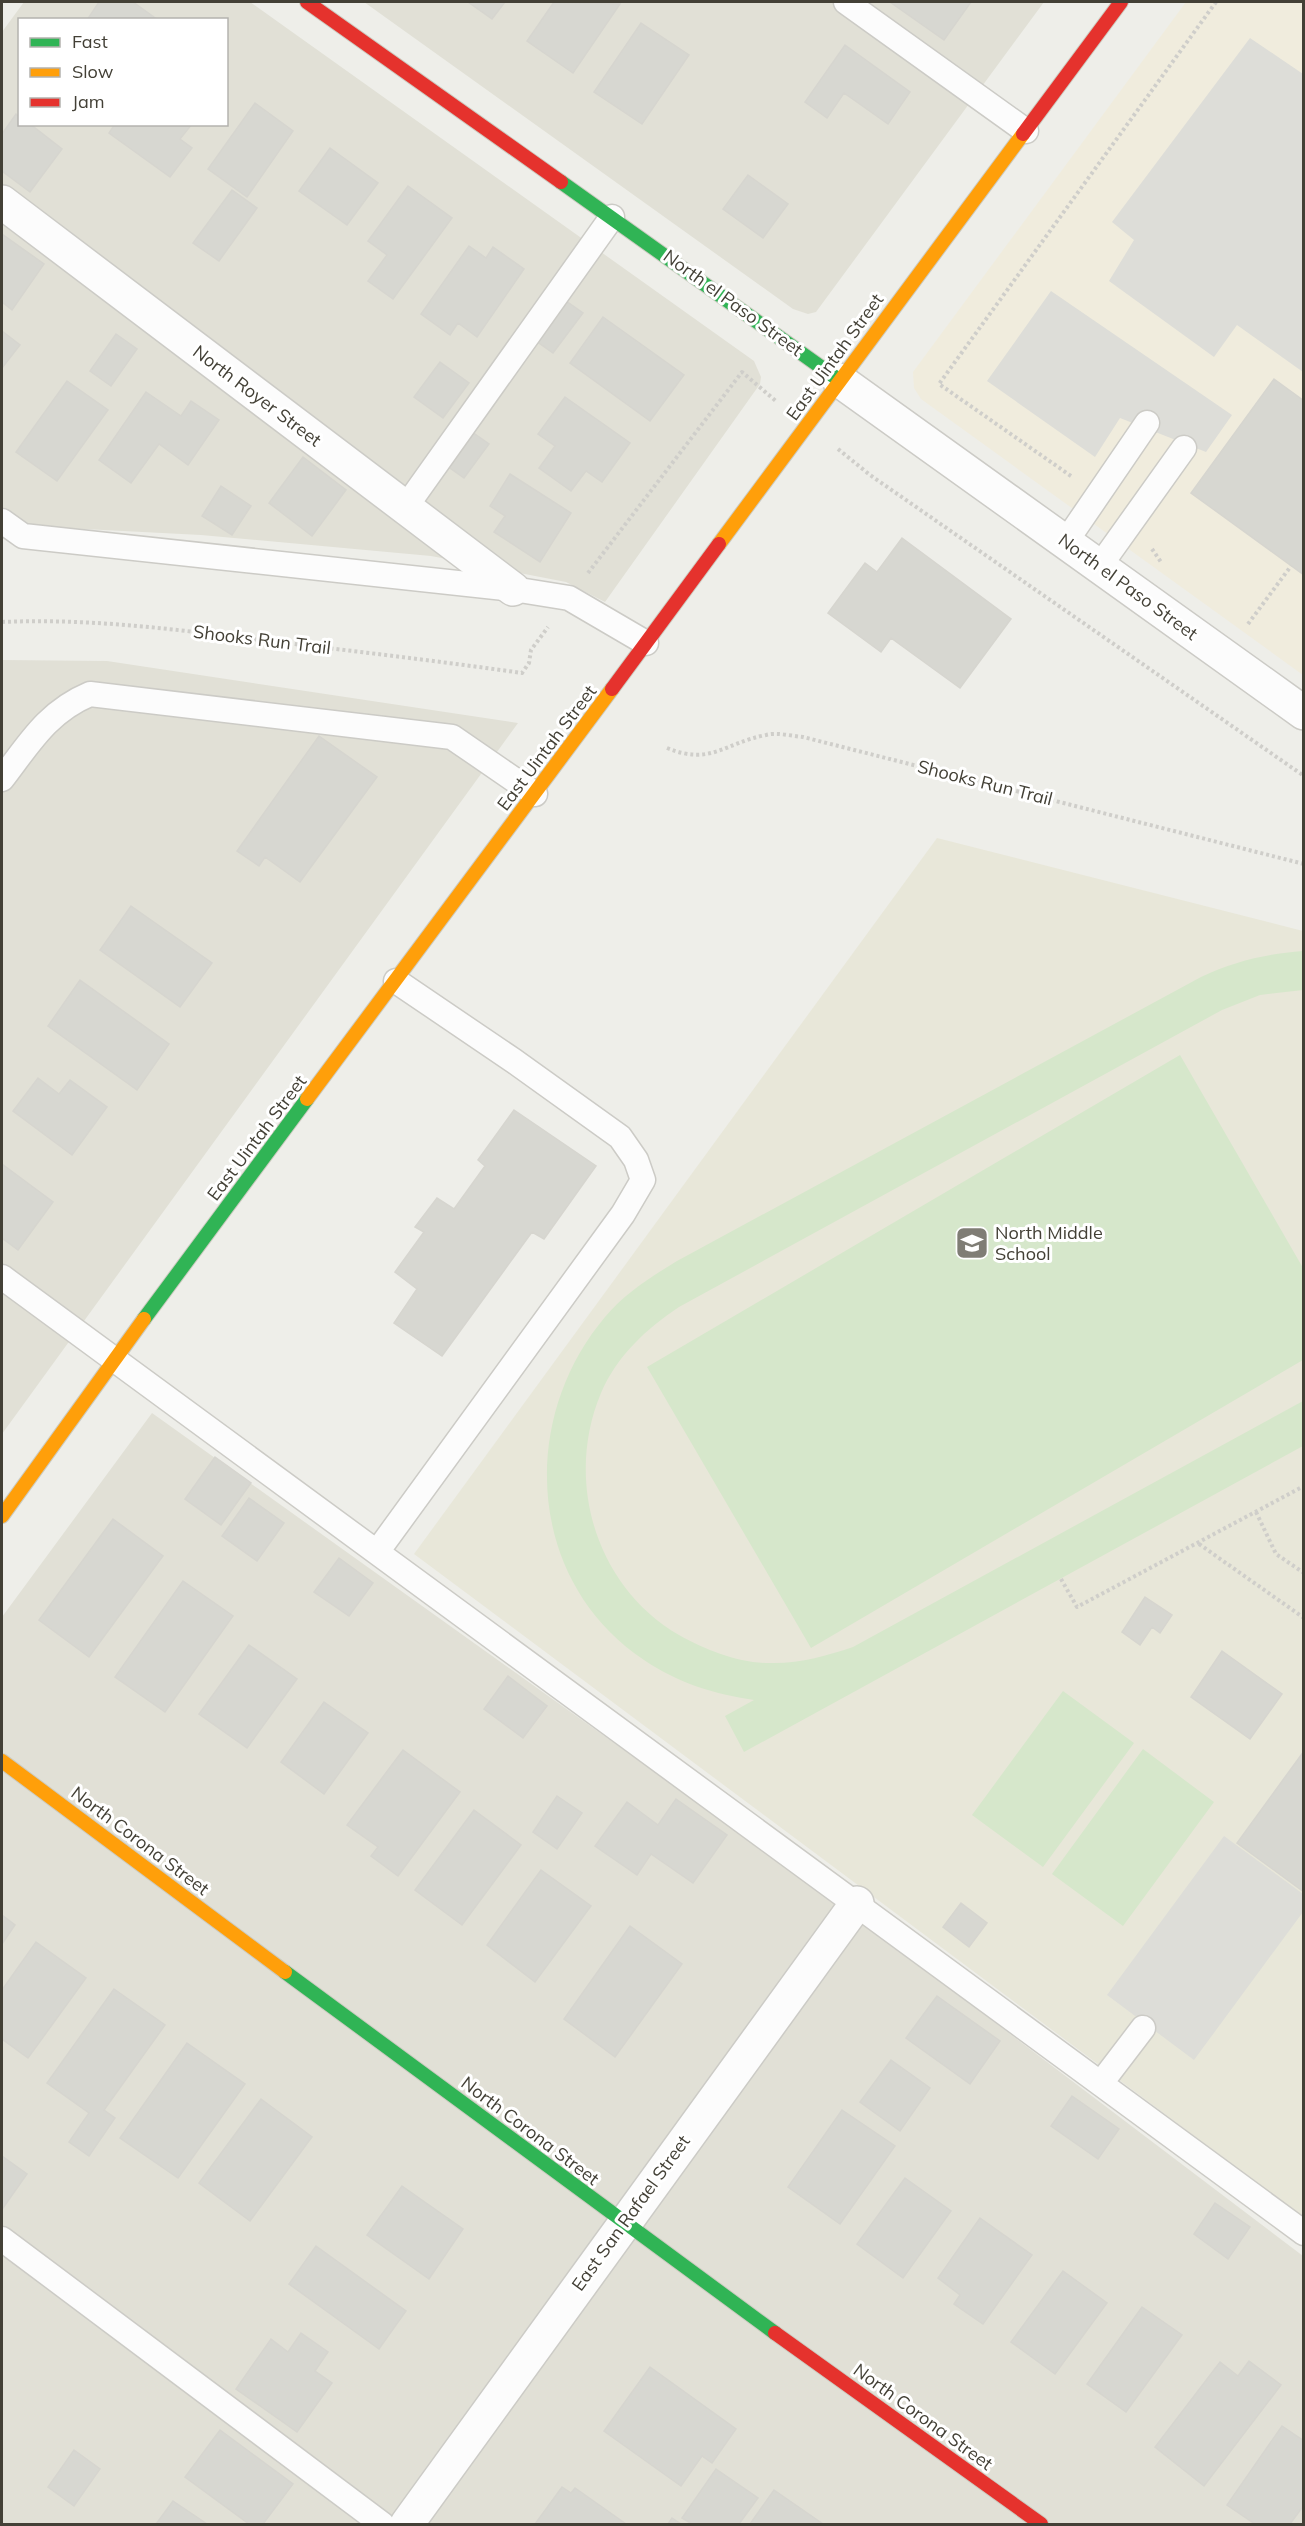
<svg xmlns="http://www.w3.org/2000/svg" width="1305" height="2526" font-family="Mulish,sans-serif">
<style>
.residential{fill:#e1e0d6;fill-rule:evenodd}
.commercial{fill:#f0ecdd}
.education{fill:#e8e7d9}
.green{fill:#d6e7cb}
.parking{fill:#ddddd8}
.building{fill:#d7d7d1;stroke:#d6d5cf;stroke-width:1.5}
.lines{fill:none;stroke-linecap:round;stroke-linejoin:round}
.lane-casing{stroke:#cccbc6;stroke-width:27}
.street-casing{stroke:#cccbc6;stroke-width:36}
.fast-casing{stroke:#cccbc0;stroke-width:16}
.slow-casing{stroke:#cccbc0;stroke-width:16}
.jam-casing{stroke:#cccbc0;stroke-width:16}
.path{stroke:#cfceca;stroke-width:4;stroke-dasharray:3 3;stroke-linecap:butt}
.lane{stroke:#fcfcfc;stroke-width:24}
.street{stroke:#fcfcfc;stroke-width:33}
.fast{stroke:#30b455;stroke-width:14}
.slow{stroke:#ff9f0a;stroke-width:14}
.jam{stroke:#e5322d;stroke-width:14}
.labels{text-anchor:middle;stroke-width:6;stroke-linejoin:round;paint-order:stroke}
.street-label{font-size:18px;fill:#434036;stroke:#fff}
.poi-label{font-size:18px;fill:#434036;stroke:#fff;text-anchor:start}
</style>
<rect width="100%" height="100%" fill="#eeeee9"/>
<!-- residential -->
<path class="residential" d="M24,2h226l504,359 7,16 -1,7 -155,218 -39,-20 -135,-26 -230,-21 -175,-9 -24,-19v-475zM20,20h206v104h-206z
M364,2h680l-228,310 -8,2 -15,-5z
M2,660l105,1 411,62 -516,711z
M152,1413l668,477 483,366v268h-1301v-907z"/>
<!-- commercial -->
<path class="commercial" d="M1186,2h117v673l-382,-276 -7,-11 -1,-16z"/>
<!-- education -->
<path class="education" d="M937,838l366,93v1286l-889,-663z"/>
<!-- green -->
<path class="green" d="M1303,951v39l-43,5 -38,15 -543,297c-33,22 -62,49 -78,86 -37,88 -5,194 78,242 27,15 59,28 90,28 30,1 57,-7 84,-16l450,-246v45l-559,306 -19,-36 29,-16c-40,-6 -76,-17 -110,-40 -117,-78 -126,-240 -39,-343 20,-24 46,-40 72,-56l524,-284c34,-16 65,-23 102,-26z
M1180,1055l123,213v92l-492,288 -164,-281z
M1063,1691l71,52 -91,124 -71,-52z
M1143,1749l71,53 -91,124 -71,-52z"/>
<!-- parking -->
<path class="parking" d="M1250,38l53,36v298l-66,-47 -23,32 -105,-76 25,-41 -22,-18z
M1051,291l181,124 -26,37 -86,-34 -25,39 -108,-76z
M1224,1836l79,58v18l-109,148 -87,-65z"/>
<!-- building -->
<path class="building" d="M99,2h34l25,18h-71z
M468,2h37l-13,17z
M554,2l66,2 -47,69 -46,-32z
M890,2h81l-27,38z
M641,23l48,32 -47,69 -48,-32z
M845,45l65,47 -22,32 -44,-31 -17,25 -22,-16z
M255,103l38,28 -46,66 -39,-28z
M16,114l4,3v7h10l32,25 -32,43 -28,-21v-37z
M115,124h77l-12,15 12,9 -22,29 -61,-44z
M330,148l48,35 -31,42 -48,-34z
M748,175l40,29 -25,34 -40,-29z
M408,186l44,32 -59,81 -25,-18 19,-26 -19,-14z
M232,190l25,18 -38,53 -26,-18z
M2,234l42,30 -32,46 -10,-8z
M469,246l17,12 7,-11 31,22 -47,68 -19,-14 -8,12 -29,-21z
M559,296l24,17 -30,40 -24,-17z
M603,317l81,58 -34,46 -80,-58z
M2,331l18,14 -18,23z
M116,334l21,15 -26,37 -21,-15z
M440,362l29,21 -26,35 -29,-21z
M1274,379l30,22v174l-113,-82z
M67,381l41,29 -51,71 -41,-29z
M146,392l35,24 10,-15 28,19 -31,45 -29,-21 -28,39 -32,-23z
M565,397l65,46 -28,39 -16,-11 -15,20 -32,-23 16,-22 -17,-12z
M465,427l24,17 -25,34 -24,-17z
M303,457l43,33 -34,46 -43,-33z
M510,474l61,39 -31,49 -46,-30 11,-16 -15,-10z
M221,486l30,20 -19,29 -30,-19z
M902,538l109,81 -51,69 -69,-50 -10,14 -53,-39 37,-50 12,9z
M319,736l58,41 -77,105 -35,-25 -6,9 -22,-15z
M131,906l81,57 -32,44 -80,-57z
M80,980l89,64 -32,46 -89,-64z
M38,1078l21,16 11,-14 37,27 -35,48 -59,-44z
M514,1110l82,56 -52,73 -12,-7 -90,124 -48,-33 23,-34 -22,-17 29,-40 -9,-5 22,-29 17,11 31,-43 -7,-6z
M2,1164l51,38 -35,48 -16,-12z
M215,1457l36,26 -30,42 -36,-26z
M249,1498l35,25 -27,38 -35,-25z
M113,1519l50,37 -74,101 -50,-37z
M339,1558l34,25 -24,33 -35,-24z
M183,1581l50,35 -68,96 -50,-35z
M1145,1597l27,18 -12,18 -8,-6 -12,18 -18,-13z
M249,1645l48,34 -50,69 -48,-34z
M1222,1651l60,43 -32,45 -59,-42z
M508,1676l39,30 -24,32 -39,-29z
M324,1702l44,31 -44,61 -43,-32z
M403,1750l57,42 -62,84 -27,-20 7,-9 -31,-22z
M1304,1751v141l-67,-49z
M557,1796l25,17 -25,36 -24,-17z
M676,1799l51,36 -34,48 -42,-29 -14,21 -42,-29 32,-44 31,23z
M474,1810l47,35 -59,80 -47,-35z
M541,1870l50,36 -56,76 -48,-37z
M961,1903l26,20 -18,24 -26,-20z
M2,1915l13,10 -13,19z
M630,1926l52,38 -67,93 -51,-38z
M36,1942l50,36 -58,80 -26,-19v-49z
M114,1989l51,36 -61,85 11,8 -26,38 -20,-14 20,-29 -42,-30z
M937,1996l63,45 -30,43 -64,-46z
M187,2043l58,41 -67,94 -58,-40z
M891,2060l39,28 -30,43 -40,-29z
M1072,2096l47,33 -21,30 -47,-33z
M261,2099l51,38 -62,84 -51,-38z
M842,2110l53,36 -55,78 -52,-37z
M2,2156l25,18 -24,34 -1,-1z
M905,2178l46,33 -48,67 -46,-34z
M402,2186l61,43 -34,50 -62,-44z
M1215,2203l35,24 -22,32 -34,-25z
M980,2218l52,37 -49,69 -29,-20 6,-9 -22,-17z
M316,2246l90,65 -27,38 -90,-65z
M1063,2271l44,32 -52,71 -44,-32z
M1142,2307l40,28 -56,77 -39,-28z
M301,2333l27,19 -13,19 17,12 -35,49 -61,-43 35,-50 17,13z
M1249,2361l32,24 -77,101 -49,-39 65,-85 18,14z
M650,2367l86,62 -24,34 -10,-7 -21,30 -77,-55z
M1282,2426l22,15v64l-14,19h-35l-28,-19z
M220,2430l73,54 -30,40h-14l-64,-47z
M74,2450l26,19 -26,37 -26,-19z
M716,2469l42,29 -19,26h-47l-10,-6z
M562,2487l9,6 4,-5 51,36h-91z
M774,2490l49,34h-73z
M173,2501l34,23h-51z
M672,2518l9,6h-13z"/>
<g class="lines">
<!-- lane casing -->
<g class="lane-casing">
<path id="lane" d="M846,2l180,129
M405,508l207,-291
M2,521l21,15 490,53 56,9 77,45
M1065,543l82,-120
M1099,567l85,-119
M2,779c27,-35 45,-67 88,-85l362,43 83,57
M2,1277l1302,956
M377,1552l246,-338 20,-34 -7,-20 -16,-23 -106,-76 -118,-80
M1101,2083l42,-55
M2,2239l380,285"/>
</g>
<!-- street casing -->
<g class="street-casing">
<path id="street" d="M2,202l511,387
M839,380l465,333
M407,2524l450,-621"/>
</g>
<!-- fast casing -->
<g class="fast-casing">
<path id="fast" d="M561,182l278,198
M144,1319l163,-220
M285,1972l490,361"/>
</g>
<!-- slow casing -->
<g class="slow-casing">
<path id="slow" d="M719,544l304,-410
M307,1099l305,-410
M2,1516l142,-197
M2,1761l283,211"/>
</g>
<!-- jam casing -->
<g class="jam-casing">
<path id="jam" d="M307,2l254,180
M1023,134l98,-132
M612,689l107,-145
M775,2333l266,191"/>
</g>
<!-- path -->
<path class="path" d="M1302,2h2
M838,449l32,26 434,301
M1071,476l-132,-92 277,-382
M1152,549l9,13
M588,573l154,-201 35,30
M2,622c90,-4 178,8 267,19 84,10 169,20 253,32l7,-10 2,-13 17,-23
M1248,624l43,-58
M667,748c44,18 57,-5 99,-13 11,-3 25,1 37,2l501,127
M1256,1512l20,42 28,19
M1199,1544l105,74
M1061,1579l16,28 227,-121"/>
<!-- lane -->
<use href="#lane" class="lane"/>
<!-- street -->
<use href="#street" class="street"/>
<!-- fast -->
<use href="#fast" class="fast"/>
<!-- slow -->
<use href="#slow" class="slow"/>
<!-- jam -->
<use href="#jam" class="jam"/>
</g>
<!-- icons -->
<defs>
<g id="school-square" transform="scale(1.725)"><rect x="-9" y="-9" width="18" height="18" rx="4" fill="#7f7d75" stroke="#fff"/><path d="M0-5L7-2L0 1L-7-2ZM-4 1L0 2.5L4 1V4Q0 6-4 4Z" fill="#fff"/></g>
</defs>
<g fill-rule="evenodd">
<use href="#school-square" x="972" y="1243"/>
</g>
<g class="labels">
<!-- street labels -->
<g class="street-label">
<text transform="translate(733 303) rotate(36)" y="6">North el Paso Street</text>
<text transform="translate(835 357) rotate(-54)" y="6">East Uintah Street</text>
<text transform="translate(257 396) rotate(37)" y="6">North Royer Street</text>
<text transform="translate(1128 587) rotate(36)" y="6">North el Paso Street</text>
<text transform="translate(262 640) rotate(7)" y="6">Shooks Run Trail</text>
<text transform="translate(547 748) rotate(-53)" y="6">East Uintah Street</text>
<text transform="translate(985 783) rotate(14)" y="6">Shooks Run Trail</text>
<text transform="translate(257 1138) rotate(-53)" y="6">East Uintah Street</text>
<text transform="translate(140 1841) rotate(37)" y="6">North Corona Street</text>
<text transform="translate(530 2131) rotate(37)" y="6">North Corona Street</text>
<text transform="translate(631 2213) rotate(-54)" y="6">East San Rafael Street</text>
<text transform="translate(923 2417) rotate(36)" y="6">North Corona Street</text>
</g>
<!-- poi labels -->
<g class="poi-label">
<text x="995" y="1239">North Middle<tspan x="995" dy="21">School</tspan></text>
</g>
</g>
<!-- border -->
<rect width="1305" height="2526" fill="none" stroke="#434036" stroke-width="6"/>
<!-- legend -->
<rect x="18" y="18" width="210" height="108" fill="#ffffff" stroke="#b4b3af" stroke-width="1.5"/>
<rect x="30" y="38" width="30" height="9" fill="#30b455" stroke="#b4b3af" stroke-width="1.5"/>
<text x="72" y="48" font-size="18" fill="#434036">Fast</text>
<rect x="30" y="68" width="30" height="9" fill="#ff9f0a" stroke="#b4b3af" stroke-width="1.5"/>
<text x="72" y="78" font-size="18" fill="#434036">Slow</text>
<rect x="30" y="98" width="30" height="9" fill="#e5322d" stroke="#b4b3af" stroke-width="1.5"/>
<text x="72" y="108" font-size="18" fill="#434036">Jam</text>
</svg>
